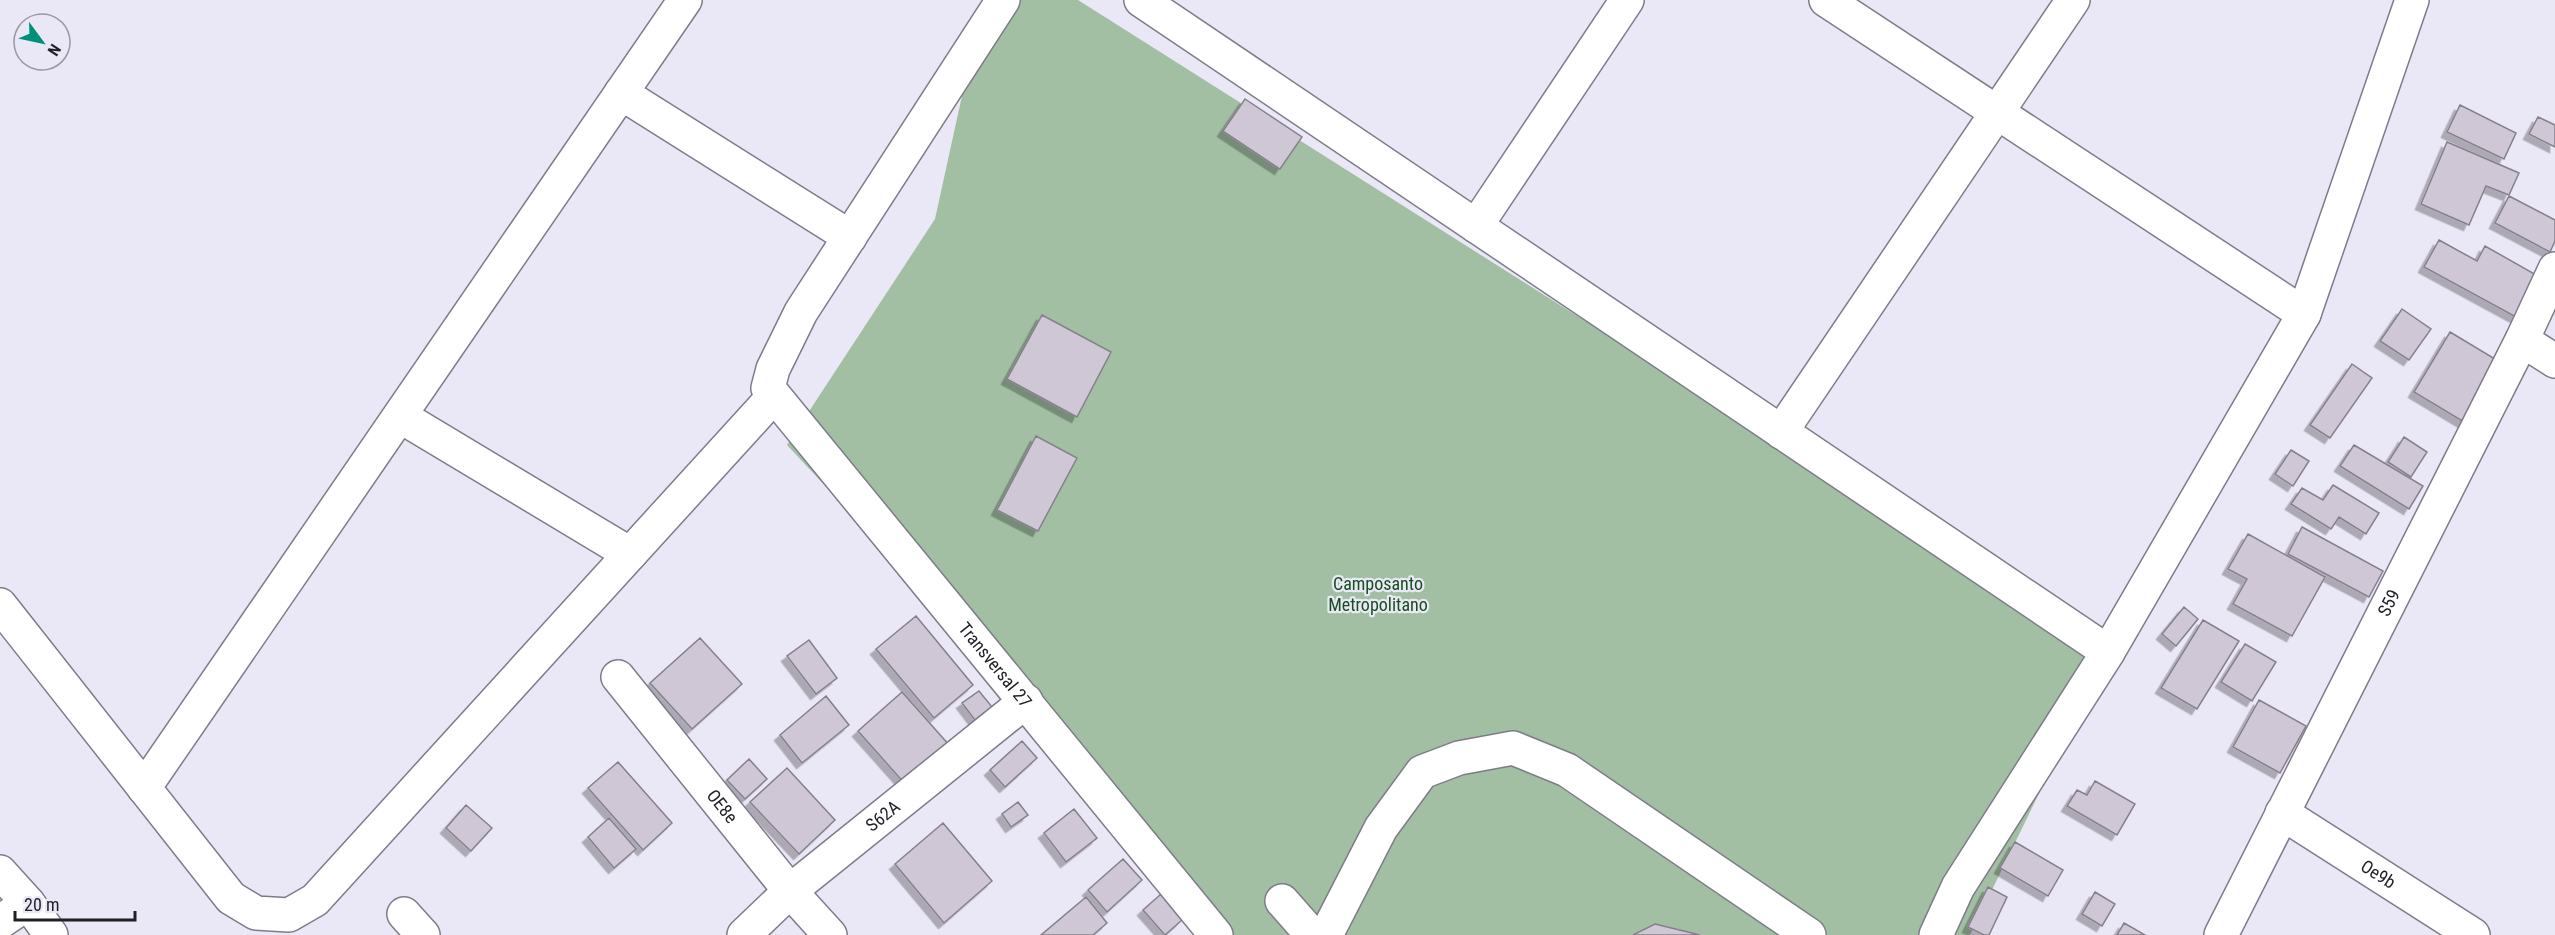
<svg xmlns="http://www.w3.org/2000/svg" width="2555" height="935" font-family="'Roboto Condensed',sans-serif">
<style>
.green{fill:#a2bfa3}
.building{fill:#cfc7d5;stroke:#86808c;stroke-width:1.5;filter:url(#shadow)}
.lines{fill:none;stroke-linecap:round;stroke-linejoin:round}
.minor-casing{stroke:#7e7c89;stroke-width:36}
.minor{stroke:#fff;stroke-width:33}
.labels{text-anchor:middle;stroke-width:4.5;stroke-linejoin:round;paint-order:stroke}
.park-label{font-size:18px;fill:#154f1e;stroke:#eae7f6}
.street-label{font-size:18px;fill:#201f25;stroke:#eae7f6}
</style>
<defs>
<filter id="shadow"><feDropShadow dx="-5.5" dy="5.5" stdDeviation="0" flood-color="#0004"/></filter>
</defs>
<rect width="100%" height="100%" fill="#eae7f6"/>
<!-- green -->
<path class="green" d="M983,0h95l1030,652 -138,283h-754l-190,-234 -239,-256 148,-226z"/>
<!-- building -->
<path class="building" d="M1245,99l57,38 -22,32 -57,-38z
M2460,105l56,28 -12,26 -57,-27z
M2538,117l17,8v22l-26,-13z
M2447,142l72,31 -10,22 -23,-9 -17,39 -48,-21z
M2509,196l46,24v21l-5,11 -55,-29z
M2439,240l38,21 8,-15 53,30 -22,41 -92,-50z
M2402,309l29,20 -22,31 -29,-19z
M1042,315l69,37 -34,65 -70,-38z
M2450,332l50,30 -36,60 -50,-30z
M2352,364l20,14 -42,60 -20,-13z
M1036,436l41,22 -39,73 -41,-21z
M2404,437l23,15 -16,25 -23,-15z
M2354,445l69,41 -14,23 -69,-43z
M2291,450l18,11 -16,25 -18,-12z
M2333,485l46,28 -13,21 -27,-17 -8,12 -40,-25 11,-16 21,12z
M2302,527l81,44 -14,26 -81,-43z
M2248,534l77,43 -33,59 -59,-32 14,-25 -19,-10z
M2184,607l14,12 -22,27 -14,-12z
M916,616l57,69 -39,33 -58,-69z
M2203,620l36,21 -42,68 -36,-21z
M700,638l42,46 -50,45 -42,-46z
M809,640l28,38 -21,16 -29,-38z
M2245,644l31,18 -24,39 -31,-19z
M979,691l13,16 -17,13 -13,-17z
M902,692l48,54 -44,39 -48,-54z
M826,696l23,29 -47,38 -22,-28z
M2259,700l47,26 -26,47 -47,-26z
M1022,741l15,17 -32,29 -15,-17z
M749,759l18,20 -22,20 -18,-19z
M618,762l54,61 -29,27 -55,-62z
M787,768l48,52 -36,34 -49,-52z
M2095,781l40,23 -18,31 -50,-29 10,-16 10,5z
M1018,802l10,13 -17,12 -9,-13z
M466,805l26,23 -21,23 -25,-23z
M1074,809l23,29 -31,24 -22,-29z
M609,818l27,31 -22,19 -26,-31z
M943,823l49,58 -48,42 -49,-59z
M2015,842l48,28 -15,26 -48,-28z
M1123,859l19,21 -35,32 -19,-22z
M1988,887l19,10 -18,38h-5l-16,-8z
M2095,892l20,12 -13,22 -20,-12z
M1161,894l21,26 -17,15 -22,-25z
M1086,897l21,26 -14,12h-52z
M2124,923l21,12h-28z
M1655,924l45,11h-67z"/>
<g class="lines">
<!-- minor casing -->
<g class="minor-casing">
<g id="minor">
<path id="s1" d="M1003,0l-202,312 -28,57 -5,19 448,547"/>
<path d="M1141,0l967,652"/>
<path d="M1826,0l478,314"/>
<path d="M621,93l229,144"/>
<path d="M1476,226l151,-226"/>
<path d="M2522,340l33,21"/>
<path d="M400,416l230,138"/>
<path d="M1781,432l292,-432"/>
<path d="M0,605l231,293 25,15 33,2 26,-15 459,-504"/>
<path id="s2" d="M618,677l172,214 40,44"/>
<path d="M144,788l541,-788"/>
<path id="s3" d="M2282,813l191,122"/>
<path d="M0,872l28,31 23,32"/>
<path d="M1282,901l30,34"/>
<path d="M404,914l19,21"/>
<path d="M0,922l28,-19"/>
<path id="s4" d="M744,935l46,-44 236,-190"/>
<path d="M1326,935l55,-107 41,-56 37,-14 54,-10 54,22 242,165"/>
<path d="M1936,935l22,-48 150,-235 196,-338 108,-314"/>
<path id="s5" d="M2221,935l301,-595 33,-71"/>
</g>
</g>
<!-- minor -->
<use href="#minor" class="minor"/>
</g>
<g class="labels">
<!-- park labels -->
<g class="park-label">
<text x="1378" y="590">Camposanto<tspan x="1378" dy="21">Metropolitano</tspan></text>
</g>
<!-- street labels -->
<g class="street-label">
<text dy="6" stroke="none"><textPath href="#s5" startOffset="372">S59</textPath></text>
<text dy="6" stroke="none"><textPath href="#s1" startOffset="813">Transversal 27</textPath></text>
<text dy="6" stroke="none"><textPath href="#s2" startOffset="166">OE8e</textPath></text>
<text dy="6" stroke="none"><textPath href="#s4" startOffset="183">S62A</textPath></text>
<text dy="6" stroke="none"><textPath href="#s3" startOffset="114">Oe9b</textPath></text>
</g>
</g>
<!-- north arrow -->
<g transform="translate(42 42) rotate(123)"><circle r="28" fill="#eae7f6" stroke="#9997a2" stroke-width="1.5"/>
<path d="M0-4.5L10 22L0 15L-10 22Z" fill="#008f79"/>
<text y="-9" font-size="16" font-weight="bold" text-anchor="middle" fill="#201f25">N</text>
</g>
<!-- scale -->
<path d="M15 911v9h120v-9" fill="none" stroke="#201f25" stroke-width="3"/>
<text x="24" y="911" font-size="18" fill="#201f25" stroke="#eae7f6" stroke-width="4.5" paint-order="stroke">20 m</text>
</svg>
